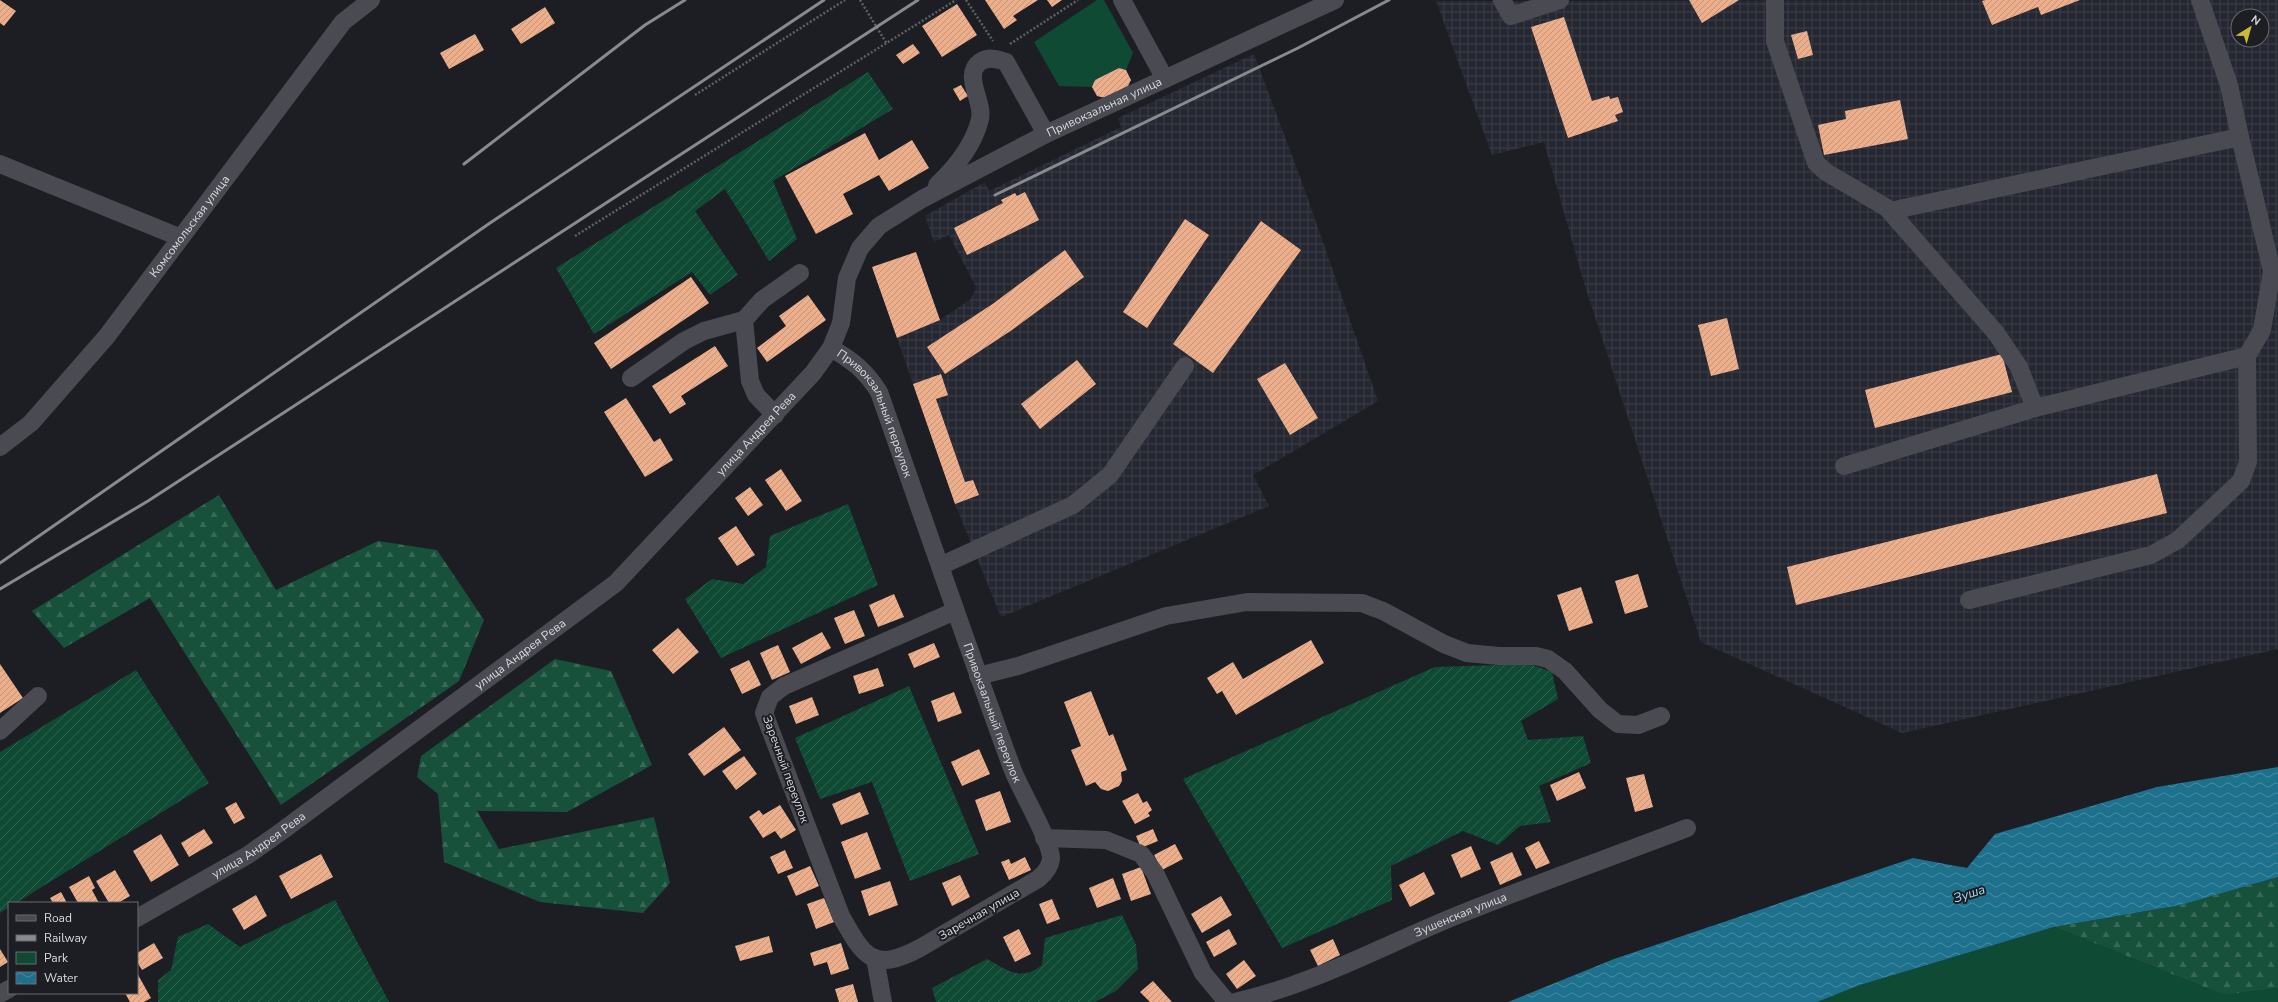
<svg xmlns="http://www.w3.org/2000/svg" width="2278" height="1002" font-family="'Nunito Sans',sans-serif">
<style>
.industrial{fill:url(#industrial-grid);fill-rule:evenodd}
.green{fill:#0f4a35}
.forest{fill:url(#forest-firs)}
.garden{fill:url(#garden-furrows)}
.water{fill:url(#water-waves)}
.building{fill:url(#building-hatch)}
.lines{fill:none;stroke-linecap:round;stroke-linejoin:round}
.path{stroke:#5f6064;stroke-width:2.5;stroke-dasharray:2 2;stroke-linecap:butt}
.minor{stroke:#4a4b52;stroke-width:18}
.rail{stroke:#898a8e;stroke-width:3}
.labels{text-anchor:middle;stroke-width:4;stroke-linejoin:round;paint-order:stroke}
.street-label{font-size:12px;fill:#dadbdf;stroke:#1d1e23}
.water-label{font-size:13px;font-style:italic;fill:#a2dff8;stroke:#1d1e23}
</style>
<defs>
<pattern id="industrial-grid" width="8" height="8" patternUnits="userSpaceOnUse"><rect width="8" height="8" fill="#252732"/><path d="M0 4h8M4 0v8" fill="none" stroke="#3a3c46"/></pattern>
<pattern id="forest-firs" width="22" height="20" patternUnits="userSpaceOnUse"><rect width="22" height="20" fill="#17513b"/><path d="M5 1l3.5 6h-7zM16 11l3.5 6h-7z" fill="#386957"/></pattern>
<pattern id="garden-furrows" width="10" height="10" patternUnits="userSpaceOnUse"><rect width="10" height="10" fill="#0f4a35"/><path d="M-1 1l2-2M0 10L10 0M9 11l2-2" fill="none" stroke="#316452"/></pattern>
<pattern id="water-waves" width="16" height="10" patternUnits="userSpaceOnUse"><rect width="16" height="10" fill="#1e718d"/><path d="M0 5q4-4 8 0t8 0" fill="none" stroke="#498ba2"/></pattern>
<pattern id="building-hatch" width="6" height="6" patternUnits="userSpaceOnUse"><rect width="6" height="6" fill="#edaf8b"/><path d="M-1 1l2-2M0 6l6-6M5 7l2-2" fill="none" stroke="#c29479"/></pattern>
</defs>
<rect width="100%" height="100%" fill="#1d1e23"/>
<!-- industrial -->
<path class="industrial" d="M2278,0v649l-376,84 -201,-91 -117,-359 -40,-141 -52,13 -56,-154zM2238,16h24v24h-24z
M1254,54l52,139 72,208 -125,74 16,31 -268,111 -46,-113 -58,-166 43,-18 31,-21 5,-12 -27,-52 -15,7 -9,-26 60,-34 4,9 132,-64 -3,-9z"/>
<!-- green -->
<path class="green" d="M1097,0h7l29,53 -7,17 -7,-2 -23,12 -4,7 -33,-1 -25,-44z
M2054,927l170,68 54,-7v14h-461l43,-17z"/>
<!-- forest -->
<path class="forest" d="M219,495l57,95 102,-49 59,9 47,70 -25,61 -178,124 -131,-207 -86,50 -32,-37z
M555,659l56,12 41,94 -85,47 -90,-1 22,38 155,-32 16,66 -27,30 -103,-11 -96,-40 -6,-68 -21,-17 4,-21z
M2278,877v111l-54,7 -170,-68 127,-22z"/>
<!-- garden -->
<path class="garden" d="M868,72l25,37 -120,72 24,58 -28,22 -44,-72 -30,22 43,64 -28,20 -18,-23 -98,62 -38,-66z
M848,504l30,81 -157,73 -36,-59 27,-20 31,5 23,-17 4,-31z
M1530,664l22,8 6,27 -37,22 7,19 55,-4 8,27 -52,23 12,36 -31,4 -22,19 -35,-14 -72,35 1,34 -110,48 -99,-169 252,-112z
M136,670l73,113 -193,120h-7v4l-9,6v-161z
M909,686l70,168 -69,27 -38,-99 -52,17 -25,-61z
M335,900l54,102h-231v-22l13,-10 7,-33 30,-13 32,23z
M1122,915l14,30 2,24 -22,22 -21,11h-159l-4,-14 55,-29c20,11 34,23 55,6l3,-27z"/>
<!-- water -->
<path class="water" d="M2278,767v110l-97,28 -127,22 -194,58 -43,17h-309l106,-43 299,-101 54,10 28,-34 162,-47z"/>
<!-- building -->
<path class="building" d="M0,0l16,11 -12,15 -4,-3z
M985,0h53l-25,16 4,4 -13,9z
M1047,0h15l-10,7z
M1689,0h50l-37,23z
M1985,0h95l-39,15 -3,-8 -46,18 -10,-24z
M957,4l20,31 -35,22 -20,-31z
M545,7l10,16 -34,21 -10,-15z
M1564,17l28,84 17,-5 1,3 8,-2 5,15 -8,3 3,6 -50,17 -37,-111z
M1807,31l6,24 -15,4 -7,-24z
M475,34l9,16 -35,19 -9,-16z
M913,44l7,9 -17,11 -7,-9z
M1119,68l7,2 5,10 -3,6 -23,12 -8,-2 -5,-9 3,-7z
M961,85l7,11 -8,5 -7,-12z
M1900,100l8,39 -84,16 -6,-30 28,-6 -1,-8z
M865,133l14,27 33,-20 17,28 -40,23 -10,-16 -36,19 10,20 -37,20 -31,-58z
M1025,192l14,28 -72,35 -13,-27 49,-25 -2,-3 14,-7 2,3z
M1185,219l24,16 -62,93 -24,-16z
M1261,221l40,29 -88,123 -40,-29z
M1065,250l19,27 -72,53 -67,44 -18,-27 67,-44z
M916,252l24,68 -43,18 -25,-71z
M691,277l18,26 -98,66 -17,-26z
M808,295l18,25 -59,42 -10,-14 29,-22 -7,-10z
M1727,318l12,51 -28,7 -13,-51z
M715,346l13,20 -47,30 5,8 -16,10 -18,-28z
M2002,354l10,38 -137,36 -10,-38z
M1077,360l19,24 -56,45 -19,-25z
M1285,363l33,55 -28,17 -33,-56z
M941,374l7,21 -12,4 29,83 8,-2 6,15 -24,9 -42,-120z
M626,398l28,44 6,-4 13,22 -28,17 -41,-65z
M781,469l21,32 -16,10 -21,-31z
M2157,474l10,39 -371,92 -9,-38z
M750,487l13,18 -15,11 -13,-18z
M736,526l19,29 -18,11 -19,-28z
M1638,574l10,33 -23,7 -10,-33z
M1581,587l12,36 -24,8 -12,-36z
M894,594l10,23 -26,10 -9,-22z
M854,610l11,26 -20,8 -11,-26z
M678,628l21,24 -26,22 -21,-24z
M822,632l9,16 -30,16 -9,-16z
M1311,640l13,23 -88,52 -14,-24 -5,3 -10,-16 26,-16 10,17z
M934,643l6,14 -26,11 -6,-14z
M778,645l12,27 -18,8 -12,-27z
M749,660l12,25 -19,9 -12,-25z
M0,664l23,34 -23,15z
M878,668l6,18 -25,8 -6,-18z
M1091,691l18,45 4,-2 14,36 -6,2 1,9 -3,5 -11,5 -7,-2 -6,-7 -9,4 -15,-36 10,-4 -17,-44z
M954,692l8,21 -24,9 -7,-21z
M812,697l7,18 -23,9 -7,-18z
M724,727l17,23 -37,26 -16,-22z
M979,749l11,25 -28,12 -11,-24z
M744,756l13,18 -21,16 -14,-19z
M1579,772l7,16 -29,13 -7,-16z
M1644,774l9,33 -18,5 -9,-34z
M1000,791l11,31 -25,9 -11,-31z
M860,792l9,22 -28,11 -9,-21z
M1138,793l5,10 4,-2 5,9 -4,3 2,3 -15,8 -13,-23z
M236,802l9,16 -11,6 -9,-16z
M780,805l16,25 -15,9 -6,-8 -12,7 -14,-21 10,-7 4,5z
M204,829l9,14 -24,14 -8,-14z
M1153,829l5,12 -17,7 -5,-12z
M867,832l14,37 -26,10 -14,-37z
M161,834l18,31 -28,17 -18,-31z
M1539,841l11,22 -14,6 -11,-21z
M1175,844l8,15 -21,11 -8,-15z
M1471,846l10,23 -20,9 -10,-23z
M785,850l8,18 -15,6 -8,-17z
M1512,852l10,23 -22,10 -10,-23z
M321,854l12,23 -42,22 -12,-23z
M1025,857l6,13 -22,10 -8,-18 8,-3 2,5z
M810,866l9,20 -23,10 -9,-20z
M1141,867l10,27 -20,7 -9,-27z
M115,870l15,26 -12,7h-9l-13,-22z
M1424,872l11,22 -25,13 -11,-22z
M960,875l10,22 -18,9 -10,-23z
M89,876l6,12 -3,2 7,13h-21l-9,-16z
M1113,878l8,21 -24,9 -8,-20z
M890,881l8,24 -29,11 -8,-25z
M61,892l6,11h-14l-3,-5z
M256,895l11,21 -23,14 -12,-21z
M1221,896l11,19 -30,18 -11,-19z
M824,898l10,24 -18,7 -9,-25z
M1052,899l8,20 -13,5 -8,-20z
M1019,929l12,25 -16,8 -12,-25z
M1229,929l8,15 -23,13 -8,-15z
M769,936l4,16 -33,9 -5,-15z
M1333,939l7,16 -22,11 -8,-16z
M154,943l9,15 -21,12 -5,-8v-9z
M841,943l8,26 -18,6 -4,-13 -13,4 -4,-13z
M0,949l8,13 -8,5z
M1244,960l12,16 -19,13 -11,-15z
M137,973l14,25 -7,4h-14l-5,-9h12z
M1153,981l19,21h-22l-10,-10z
M853,984l5,18h-19l-4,-13z"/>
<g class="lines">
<!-- path -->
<path class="path" d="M860,0l27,44
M966,0l27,41
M1010,44l68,-44
M695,95l150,-95
M575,236l381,-236"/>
<!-- minor -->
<g class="minor">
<path d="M1122,0l43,79"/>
<path d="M1502,0l9,16 49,-16"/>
<path d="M1775,0v41l41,122 10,9 61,36 109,125 23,34 16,41 -191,58"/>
<path d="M2200,0l29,85 11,52"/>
<path d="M0,164l179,73"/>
<path d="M937,185c18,-17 37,-41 43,-66 4,-18 -18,-44 0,-57 8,-6 18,-3 26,0l40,72"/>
<path d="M1890,211l350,-74 32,134 -10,59 -15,26 -212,52"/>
<path id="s1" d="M831,348c22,13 34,22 48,44 44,125 87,251 133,376 7,20 40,74 39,91 -1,9 -7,15 -13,20l-118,69c-47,25 -56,9 -79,-32l-77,-203 6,-16 14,-11 171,-75"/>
<path d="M631,378l53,-37 20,-10 40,-11"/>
<path d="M775,415l-19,-20 -6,-14 -6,-61 18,-20 38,-27"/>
<path id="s2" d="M0,447l31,-24 76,-87 236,-314 28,-22"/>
<path d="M940,566l133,-61 37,-30 75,-109"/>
<path d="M1969,600l182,-45 27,-15 63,-59 7,-19 -1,-106"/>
<path d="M978,676l40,-10 148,-50 81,-14 115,1 21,8 61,33 23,9 32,3h37l12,3 17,12 35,39 18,14 20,1 23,-9"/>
<path d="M0,731l38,-35"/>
<path d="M1044,838l62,2 35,14 14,19 48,100 24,29"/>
<path id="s3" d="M137,918l111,-63 34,-24 334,-248 197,-210 18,-25 10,-25 6,-45 13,-30 19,-22 43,-27 124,-65 289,-134"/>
<path d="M875,958l8,44"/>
<path d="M0,994l9,-5"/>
<path id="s4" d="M1235,1002c77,-17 149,-57 223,-87 75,-30 153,-58 229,-87"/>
</g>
<!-- rail -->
<path class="rail" d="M464,164l181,-139 40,-25
M995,195l303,-147 91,-48
M0,563l490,-340 334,-223
M0,589l148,-88 770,-501"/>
</g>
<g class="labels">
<!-- street labels -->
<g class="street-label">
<text dy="4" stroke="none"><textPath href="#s3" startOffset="1293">Привокзальная улица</textPath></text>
<text dy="4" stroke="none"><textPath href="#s2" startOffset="292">Комсомольская улица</textPath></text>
<text dy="4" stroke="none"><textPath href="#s1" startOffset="82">Привокзальный переулок</textPath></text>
<text dy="4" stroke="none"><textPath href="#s3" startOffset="790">улица Андрея Рева</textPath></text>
<text dy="4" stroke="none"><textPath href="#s3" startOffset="466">улица Андрея Рева</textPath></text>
<text dy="4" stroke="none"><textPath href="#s1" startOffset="406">Привокзальный переулок</textPath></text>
<text transform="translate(786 769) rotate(70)" y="4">Заречный переулок</text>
<text dy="4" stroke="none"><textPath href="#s3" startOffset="142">улица Андрея Рева</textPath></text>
<text transform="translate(979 914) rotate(-30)" y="4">Заречная улица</text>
<text dy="4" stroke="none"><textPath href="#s4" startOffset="242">Зушенская улица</textPath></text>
</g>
<!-- water labels -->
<g class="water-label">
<text transform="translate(1969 893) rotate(-18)" y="5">Зуша</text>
</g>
</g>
<!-- legend -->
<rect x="8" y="902" width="130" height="92" fill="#1d1e23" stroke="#696a6e"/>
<rect x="16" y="915" width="20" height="6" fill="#4a4b52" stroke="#696a6e"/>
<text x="44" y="922" font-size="12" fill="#dadbdf">Road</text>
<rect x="16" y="935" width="20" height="6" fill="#898a8e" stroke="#696a6e"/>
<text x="44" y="942" font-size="12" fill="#dadbdf">Railway</text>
<rect x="16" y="952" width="20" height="12" fill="#0f4a35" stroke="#696a6e"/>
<text x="44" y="962" font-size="12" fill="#dadbdf">Park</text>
<rect x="16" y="972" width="20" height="12" fill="url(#water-waves)" stroke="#696a6e"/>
<text x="44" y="982" font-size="12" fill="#dadbdf">Water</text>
<!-- north arrow -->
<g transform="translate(2250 28) rotate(37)"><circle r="19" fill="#1d1e23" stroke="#696a6e"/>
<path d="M0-3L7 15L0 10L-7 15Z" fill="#cbba39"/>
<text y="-6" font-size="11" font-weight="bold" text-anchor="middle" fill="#dadbdf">N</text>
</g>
</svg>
